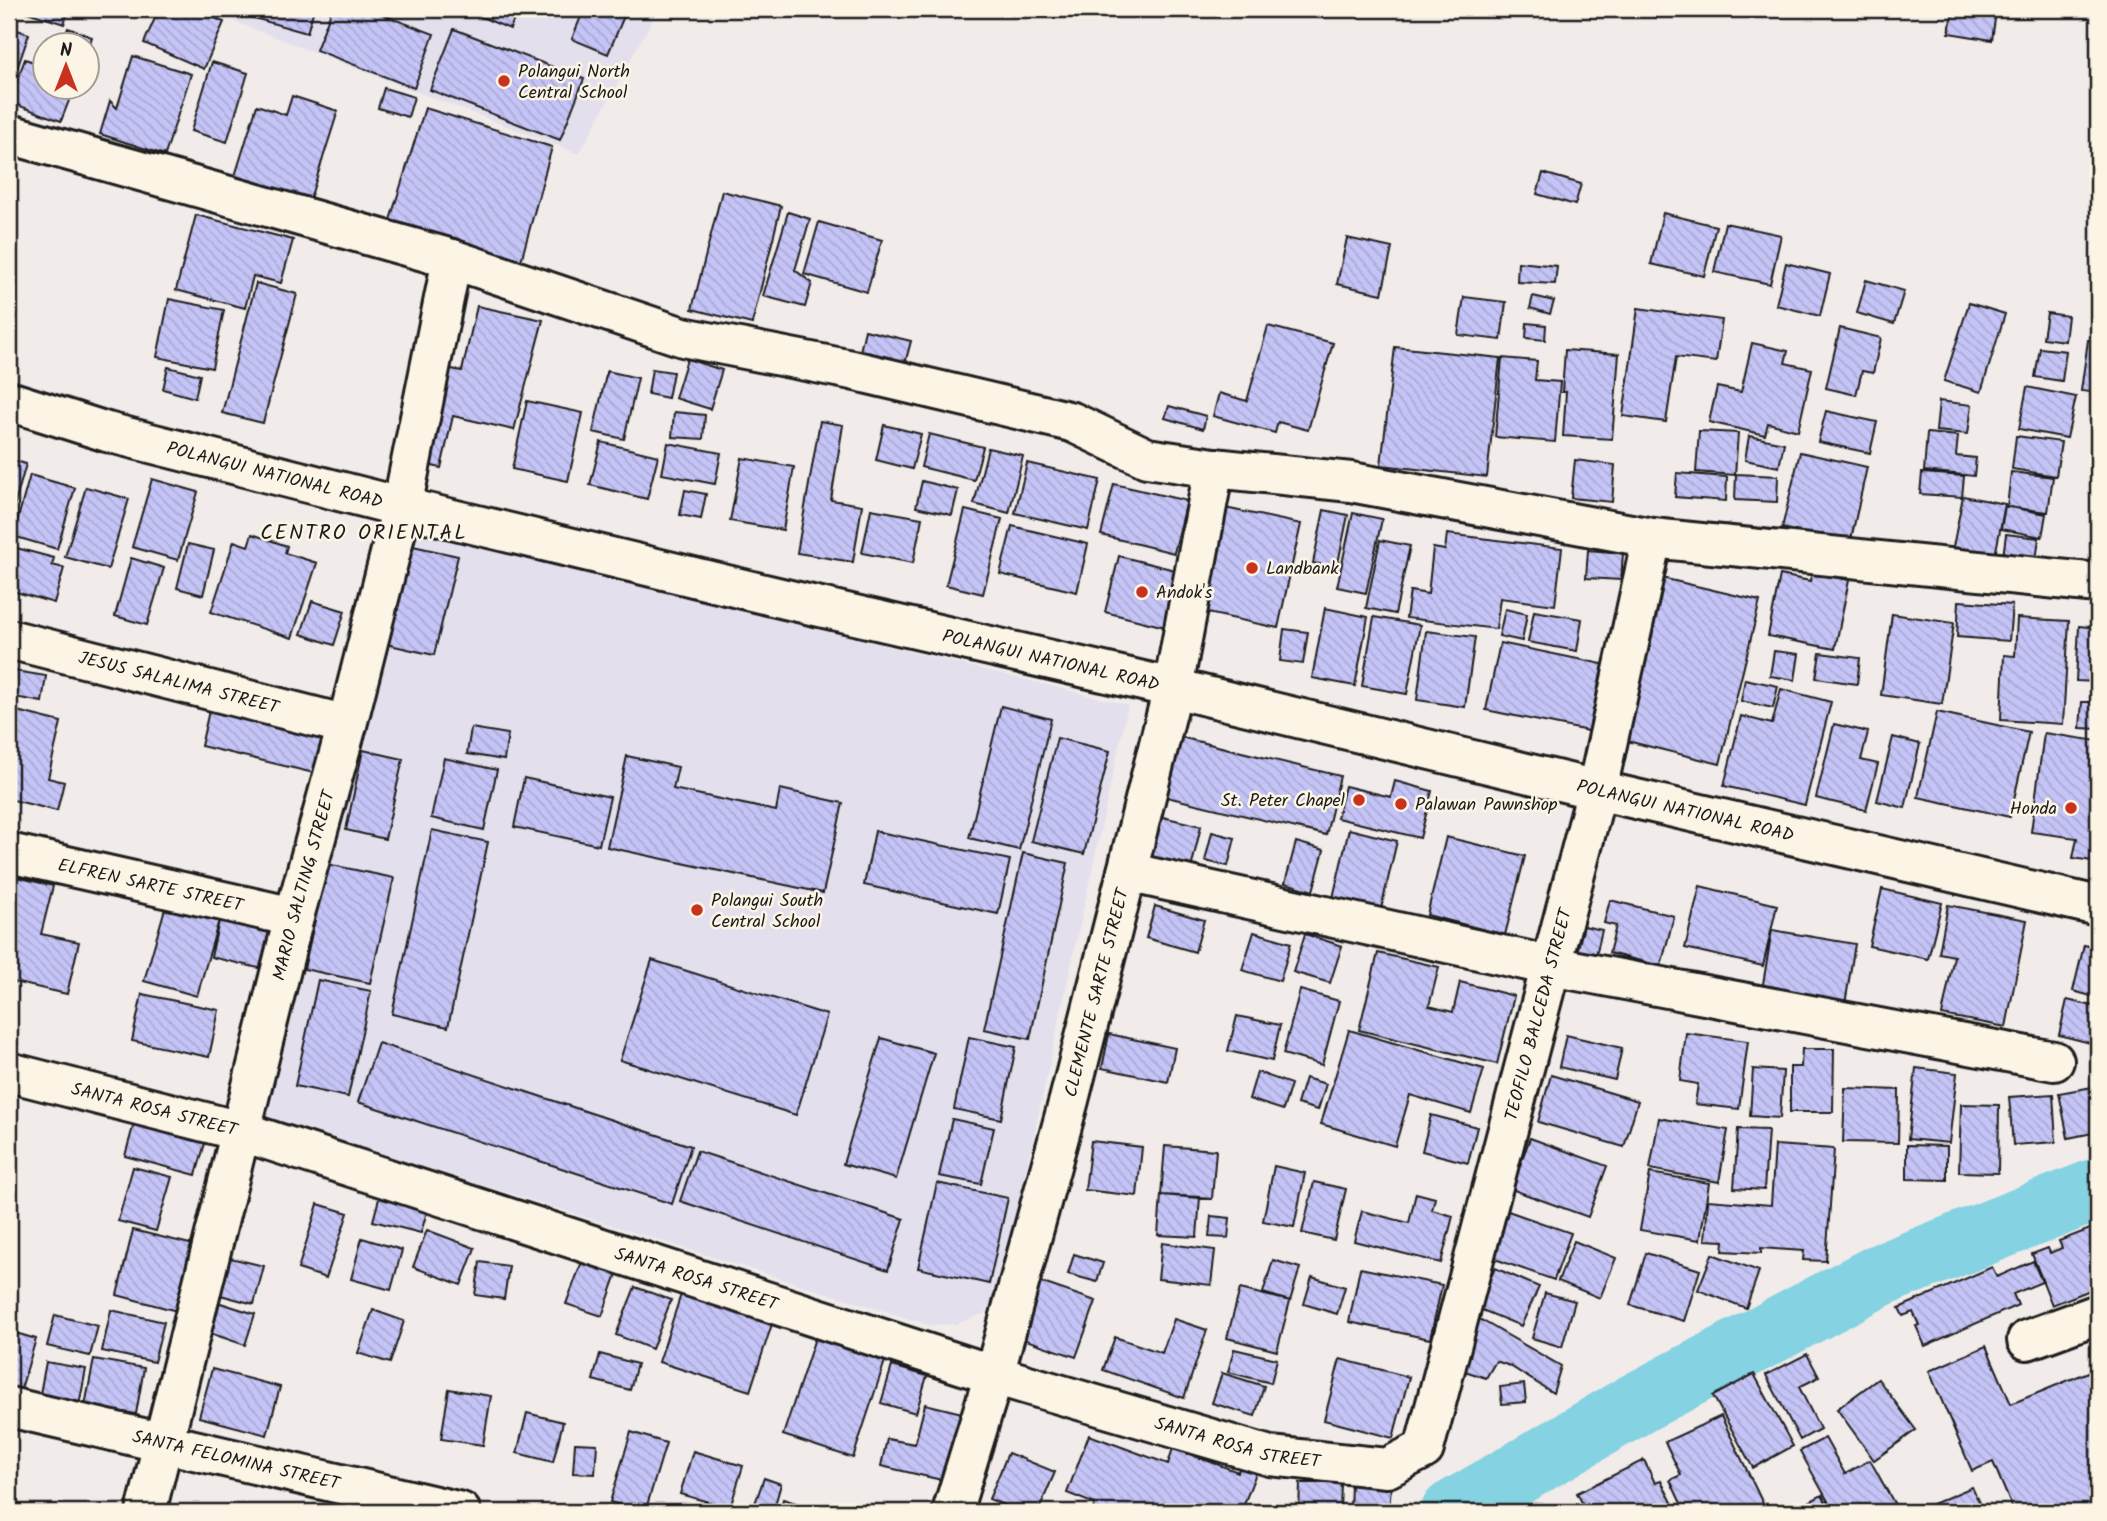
<svg xmlns="http://www.w3.org/2000/svg" width="2107" height="1521" font-family="Kalam,sans-serif">
<style>
.built{fill:#e4dfed}
.lines{fill:none;stroke-linecap:round;stroke-linejoin:round}
.river{stroke:#84d2e2;stroke-width:63}
.building{fill:url(#building-back-hatch);stroke:#1c1c1c;stroke-width:2}
.minor-casing{stroke:#1c1c1c;stroke-width:44}
.major-casing{stroke:#1c1c1c;stroke-width:44}
.minor{stroke:#fcf5e5;stroke-width:38}
.major{stroke:#fcf5e5;stroke-width:38}
.poi-dot{fill:#c8321e;stroke:#fcf5e5;stroke-width:2.5}
.labels{text-anchor:middle;stroke-width:5;stroke-linejoin:round;paint-order:stroke}
.poi-label{font-size:18px;fill:#1c1c1c;stroke:#fcf5e5;text-anchor:start}
.street-label{font-size:18px;fill:#1c1c1c;stroke:#fcf5e5}
.quarter-label{font-size:21px;letter-spacing:2px;fill:#1c1c1c;stroke:#fcf5e5}
</style>
<defs>
<pattern id="building-back-hatch" width="6" height="6" patternUnits="userSpaceOnUse" patternTransform="scale(1.75)"><rect width="6" height="6" fill="#c5c4f7"/><path d="M-1 5l2 2M0 0l6 6M5-1l2 2" fill="none" stroke="#a9a8d3"/></pattern>
</defs>
<rect width="100%" height="100%" fill="#f1ebe9"/>
<filter id="ink" filterUnits="userSpaceOnUse"><feTurbulence type="fractalNoise" baseFrequency=".0143" numOctaves="2"/><feDisplacementMap in="SourceGraphic" scale="14" xChannelSelector="R" yChannelSelector="G"/><feConvolveMatrix kernelMatrix="1 2 1 2 8 2 1 2 1" color-interpolation-filters="sRGB"/></filter>
<g filter="url(#ink)">
<!-- built -->
<path class="built" d="M202,9h456l-79,145z
M406,528l722,177 -130,594 -15,15 -28,10 -26,1 -669,-210z"/>
<g class="lines">
<!-- river -->
<path class="river" d="M1452,1512l186,-109 242,-128 218,-86"/>
</g>
<!-- building -->
<path class="building" d="M18,9h51l-5,15z
M159,9h35l30,13 -20,47 -60,-26z
M222,9h92l-7,24z
M332,9h35l67,25 -20,54 -98,-38z
M462,9h56l-8,20z
M584,9h43l-19,45 -36,-15z
M1953,9h22l21,3 -4,28 -43,-7z
M9,27l20,7 -20,58z
M68,28l24,9 -4,13v-4h-27z
M454,29l130,50 -24,61 -130,-50z
M133,56l58,18 -26,81 -65,-21 10,-33 7,7z
M25,59l21,7v22h28l-13,33 -52,-19z
M212,62l36,11 -21,69 -36,-11z
M384,88l30,9 -6,20 -30,-9z
M292,96l46,15 -28,88 -75,-23 22,-71 29,10z
M425,108l127,39 -31,114 -131,-41z
M1543,173l38,11 -6,21 -38,-11z
M722,191l59,15 -29,118 -60,-15z
M788,212l22,7 -15,51 17,13 -7,24 -42,-11z
M1663,213l53,13 -12,50 -53,-12z
M196,215l97,25 -12,43 -28,-7 -8,32 -69,-18z
M819,222l63,18 -15,52 -63,-18z
M1725,223l56,12 -11,49 -56,-12z
M1347,238l45,10 -10,46 -45,-10z
M1518,262l39,4 -2,18 -38,-2z
M1786,263l44,11 -10,42 -44,-11z
M1866,280l38,11 -10,33 -37,-11z
M256,283l41,11 -34,129 -41,-10z
M1533,296l21,5 -4,13 -20,-6z
M1464,297l42,5 -5,38 -43,-5z
M169,299l55,11 -12,58 -55,-11z
M1969,303l36,11 -24,78 -37,-11z
M477,306l66,14 -29,110 -61,-14 -12,52 -22,-5 22,-96 21,4z
M1638,308l84,12 -6,42 -40,-5 -10,65 -43,-6z
M2047,313l21,3 -3,25 -22,-3z
M1527,323l19,2 -1,15 -19,-2z
M1268,326l65,17 -25,87 -30,-8 -3,11 -62,-17 6,-23 28,8z
M1840,328l41,10 -8,35 -11,-2 -6,24 -30,-7z
M865,330l46,11 -8,30 -45,-11z
M2088,340l10,1v52l-17,-2z
M1752,343l36,8 -3,12 27,6 -14,62 -30,-8 -3,12 -56,-13 8,-35 24,5z
M1395,347l105,11 -13,119 -106,-12z
M2040,348l26,3 -4,30 -27,-4z
M1565,350l54,4 -7,85 -49,-3 3,-44h-4z
M1502,358l35,3 -2,19 25,2 -5,60 -60,-5z
M687,359l35,11 -12,39 -35,-11z
M168,367l32,8 -5,23 -32,-9z
M652,369l21,3 -5,26 -20,-4z
M607,371l31,7 -14,61 -31,-7z
M2027,387l49,10 -9,41 -48,-9z
M527,401l56,12 -15,68 -56,-12z
M1939,401l33,4 -4,29 -32,-3z
M1169,406l37,10 -3,13 -38,-11z
M1826,411l51,11 -7,31 -52,-11z
M674,412l31,3 -2,24 -31,-2z
M820,421l23,4 -12,75 31,5 -9,57 -56,-9z
M884,425l37,9 -9,35 -36,-9z
M1699,431l39,2 -3,42 -39,-3z
M1927,433l31,3 -2,20 20,2 -2,18 -50,-5z
M929,434l54,13 -9,33 -53,-13z
M1749,436l35,7 -5,24 -34,-7z
M2016,436l45,6 -5,34 -44,-7z
M601,442l57,14 -11,43 -57,-14z
M668,443l53,10 -6,31 -53,-10z
M988,448l35,8 -14,57 -35,-9z
M1800,452l67,15 -17,77 -68,-16z
M742,458l52,9 -11,63 -53,-9z
M9,459l17,5 -17,61z
M1575,460l40,5 -3,37 -41,-4z
M1027,463l73,17 -12,50 -73,-17z
M2011,472l42,5 -5,35 -41,-5z
M1677,473l50,4 -1,24 -51,-4z
M1922,473l42,3 -2,21 -42,-3z
M1736,474l42,2 -1,26 -42,-2z
M30,475l45,13 -18,61 -44,-13z
M152,479l46,13 -20,68 -46,-13z
M922,481l36,9 -6,25 -36,-8z
M1114,484l73,17 -13,52 -73,-18z
M86,487l43,12 -21,70 -43,-12z
M685,490l21,4 -5,25 -21,-4z
M1963,496l42,8 -10,52 -42,-9z
M2005,506l41,8 -4,23 -41,-8z
M1225,508l76,16 -23,104 -75,-16z
M871,509l51,9 -9,45 -51,-10z
M965,510l37,9 -19,75 -37,-9z
M1324,510l24,5 -11,53 -24,-5z
M1353,513l29,6 -16,74 -29,-6z
M1012,526l76,18 -11,48 -77,-18z
M252,534l35,12 -2,7 32,10 -25,75 -81,-26 23,-71 14,5z
M1447,534l115,14 -7,57 -55,-7 -4,31 -90,-11 4,-27 18,3 5,-46 12,2z
M2006,534l33,4 -3,23 -33,-4z
M1380,540l30,6 -15,68 -29,-6z
M188,544l26,6 -11,45 -26,-7z
M404,544l54,12 -24,99 -53,-12z
M9,546l45,12 -2,7 12,3 -10,35 -45,-13z
M1588,550l35,3 -2,27 -35,-2z
M1119,556l60,15 -14,56 -60,-15z
M131,558l33,10 -17,57 -32,-9z
M1812,573l37,7 -14,69 -67,-13 12,-61 30,6z
M1662,578l98,23 -40,163 -97,-24z
M312,601l33,10 -11,34 -33,-11z
M1959,601l53,4 -3,36 -52,-4z
M1325,608l43,9 -13,69 -43,-8z
M1505,609l22,5 -5,27 -23,-5z
M1534,611l48,8 -5,32 -49,-9z
M1892,614l62,9 -12,81 -61,-9z
M1374,617l46,8 -13,69 -45,-8z
M2017,618l52,3 -6,103 -62,-4 3,-65 11,1z
M2079,626l19,2v54l-22,-1z
M1284,629l24,3 -5,32 -23,-3z
M1426,631l49,6 -10,70 -48,-7z
M1500,643l107,22 -14,67 -107,-22z
M1774,651l25,3 -4,26 -25,-4z
M1820,653l40,5 -3,26 -41,-6z
M9,670l37,6 -4,26 -33,-6z
M1745,679l33,7 -5,22 -32,-7z
M1781,689l50,13 -26,103 -81,-19 17,-70 31,8z
M211,702l113,27 -10,44 -113,-27z
M2082,702h16v27l-18,-1z
M1001,706l50,13 -32,131 -50,-12z
M9,709l52,13 -13,56 16,4 -7,29 -48,-12z
M1937,712l92,20 -19,85 -92,-20z
M1834,724l34,8 -7,28 17,4 -12,46 -50,-12z
M471,728l37,6 -4,26 -37,-6z
M2044,733l54,8v121l-25,-4 4,-20 -46,-6z
M1168,734l172,42 -14,59 -172,-41z
M1893,737l27,7 -15,64 -28,-7z
M1057,738l53,13 -26,103 -53,-13z
M363,750l40,9 -18,80 -39,-9z
M627,756l51,11 -5,22 103,22 4,-22 63,14 -20,90 -216,-46z
M444,758l53,12 -13,60 -53,-12z
M524,778l86,19 -11,48 -85,-18z
M1395,781l37,10 -12,47 -83,-20 8,-32 46,11z
M1154,815l47,11 -10,43 -48,-11z
M1349,829l48,12 -16,68 -48,-11z
M432,830l56,12 -40,185 -56,-13z
M875,831l135,29 -12,54 -134,-29z
M1212,832l23,6 -7,28 -23,-5z
M1446,837l79,19 -20,79 -78,-20z
M1296,842l28,8 -11,41 -28,-8z
M1023,853l45,10 -38,176 -46,-10z
M327,864l67,14 -24,105 -66,-14z
M13,876l40,10 -12,48 38,8 -12,52 -58,-13v-89z
M1700,886l77,19 -14,61 -78,-18z
M1882,889l60,14 -14,56 -59,-13z
M168,898l53,15 -24,83 -53,-15z
M1610,900l64,16 -13,50 -52,-13 7,-27 -12,-3z
M1948,905l79,15 -21,107 -64,-12 12,-59 -15,-3z
M1155,906l49,14 -9,32 -49,-14z
M221,912l62,14 -11,45 -61,-14z
M1584,926l18,4 -9,38 -19,-5z
M1772,930l83,14 -11,66 -83,-14z
M1254,932l37,11 -11,38 -38,-11z
M1305,934l37,12 -12,37 -37,-11z
M2084,945l14,3v50l-25,-7z
M1378,953l61,14 -10,39 24,6 7,-30 54,14 -17,68 -138,-34z
M652,960l175,55 -31,100 -176,-55z
M318,980l53,11 -23,106 -53,-11z
M1300,990l39,11 -17,64 -39,-11z
M142,994l77,16 -10,47 -77,-16z
M2067,1000l31,7v38l-39,-10z
M1237,1016l43,9 -8,36 -44,-10z
M1349,1030l135,39 -13,44 -61,-18 -15,51 -74,-22z
M1686,1033l62,8 -9,68 -44,-5 3,-20 -18,-3z
M1109,1034l66,14 -7,34 -66,-14z
M1566,1035l56,13 -7,32 -56,-13z
M969,1037l47,10 -15,72 -47,-10z
M881,1038l53,15 -38,126 -53,-15z
M378,1043l313,103 -19,58 -314,-102z
M1802,1049h32l-1,63h-43v-45h11z
M1916,1068l41,5 -8,70 -41,-4z
M1753,1069l30,2 -3,47 -30,-2z
M1257,1072l34,12 -8,26 -34,-11z
M1551,1075l87,26 -14,46 -86,-25z
M1305,1078l21,6 -8,26 -21,-6z
M2098,1086v46l-30,6 -9,-45z
M1845,1088l54,2 -1,53 -55,-1z
M2053,1094l3,48 -43,3 -4,-48z
M1961,1104l38,1 -1,68 -39,-1z
M1431,1115l46,12 -9,36 -46,-12z
M136,1116l71,20 -11,39 -71,-19z
M1659,1118l69,12 -9,52 -69,-13z
M952,1119l42,9 -13,56 -42,-8z
M1738,1129l30,1 -4,60 -30,-2z
M1530,1138l77,28 -19,51 -77,-28z
M1091,1141l51,6 -5,49 -52,-6z
M1775,1145l59,4 -8,112 -23,-1 1,-9 -43,-3v5l-38,-2 1,-10 -19,-1 3,-40 63,5z
M1907,1145l40,1v34l-40,-1z
M1165,1146l51,4 -4,49 -51,-4z
M697,1151l207,68 -16,51 -208,-69z
M1274,1166l31,7 -11,54 -31,-6z
M133,1167l39,10 -16,54 -38,-10z
M1650,1173l59,10 -9,57 -60,-10z
M1314,1182l32,7 -12,51 -32,-7z
M937,1183l71,15 -19,86 -71,-16z
M381,1191l48,13 -8,29 -48,-12z
M1416,1193l19,5 -3,12 21,6 -12,47 -87,-22 8,-30 47,12z
M1161,1195l39,2 -3,40 -39,-2z
M318,1204l30,9 -22,65 -28,-9z
M1505,1210l66,23 -17,47 -65,-23z
M1211,1216l19,2 -2,20 -19,-1z
M2098,1226v61l-46,18 -20,-51 16,-6 2,5 12,-5 -3,-7z
M133,1230l61,15 -17,66 -60,-16z
M427,1230l48,18 -14,37 -48,-18z
M362,1238l40,12 -11,40 -40,-11z
M1574,1241l42,17 -16,40 -42,-17z
M1162,1243l53,7 -4,35 -53,-6z
M1646,1253l54,17 -16,51 -54,-16z
M1074,1254l29,9 -6,19 -29,-8z
M1712,1254l47,17 -13,37 -48,-18z
M218,1255l46,11 -10,38 -45,-12z
M583,1259l35,12 -16,45 -36,-12z
M1273,1260l27,8 -10,33 -27,-8z
M2033,1261l9,21 -29,12 5,11 -93,41 -9,-20 3,-1 -6,-13 -10,4 -4,-8 93,-41 5,10z
M480,1262l29,4 -5,33 -29,-4z
M1360,1268l82,17 -12,54 -81,-17z
M1495,1268l44,19 -18,39 -44,-18z
M1312,1277l33,10 -8,27 -33,-10z
M1040,1282l56,19 -20,56 -56,-19z
M684,1285l91,30 -25,76 -91,-29z
M635,1287l36,13 -19,49 -36,-14z
M1240,1289l50,12 -13,50 -50,-13z
M1545,1293l30,8 -13,46 -30,-9z
M208,1299l47,15 -10,31 -47,-16z
M111,1310l53,12 -10,40 -52,-11z
M373,1310l31,11 -14,42 -32,-10z
M1469,1313l92,53 -8,27 -43,-27 -14,-5 -10,17 -30,-10z
M55,1315l43,11 -8,30 -43,-10z
M1174,1319l33,11 -23,68 -81,-28 12,-33 47,16z
M9,1331l27,8 -15,50 -12,-3z
M815,1338l70,23 -32,97 -70,-23z
M1986,1346l25,58 87,-36v144h-84l-21,-50 -21,9 -43,-100z
M1234,1349l43,10 -6,24 -43,-11z
M600,1354l37,10 -7,26 -37,-10z
M1807,1354l12,23 -20,10 21,42 -20,11 -34,-65z
M94,1359l50,9 -8,46 -51,-8z
M1340,1359l69,18 -16,61 -69,-18z
M46,1362l40,7 -7,37 -40,-7z
M892,1366l35,10 -11,37 -35,-10z
M212,1369l68,18 -13,48 -68,-18z
M1222,1373l42,13 -9,30 -43,-13z
M1754,1374l39,72 -40,22 -40,-72z
M1878,1379l38,51 -42,30 -37,-51z
M1524,1384l2,18 -24,2 -2,-17z
M449,1389l42,7 -8,49 -42,-6z
M925,1404l37,9 -16,68 -65,-15 6,-27 28,5z
M527,1413l36,9 -10,40 -36,-9z
M1721,1416l46,96h-82l-15,-32 11,-5 -16,-33z
M631,1432l35,11 -21,69 -35,-10z
M1089,1435l79,29 5,-16 65,24 4,-14 17,7 -18,47h-149l3,-8 -28,-11z
M1825,1438l20,36 25,-14 29,52h-65l-34,-61z
M575,1443l22,1 -2,30 -22,-1z
M693,1451l50,15 -13,42 -50,-14z
M1008,1453l47,19 -17,40h-17l-32,-13z
M1644,1460l11,23 6,-2 16,31h-90l-10,-19z
M764,1478l17,6 -8,28h-21z
M1300,1483h41l-1,29h-41z
M1351,1483l40,2 -2,27h-39z
M1972,1487l11,25h-67v-1z
M1822,1495l9,17h-41z
M783,1499l32,10 -1,3h-34z"/>
<g class="lines">
<!-- minor casing -->
<g class="minor-casing">
<g id="minor">
<path d="M9,134l443,125 231,78 169,33 220,52 75,36 67,10 137,14 301,56 446,45"/>
<path id="s1" d="M9,639l338,86"/>
<path id="s2" d="M9,853l285,64"/>
<path d="M1127,872l424,94 503,95"/>
<path id="s3" d="M9,1072l231,59 754,244 276,81 117,12 37,-19 173,-659 55,-252"/>
<path d="M2027,1340l71,-26"/>
<path id="s4" d="M9,1407l452,105"/>
<path id="s5" d="M146,1512l148,-595 53,-192 55,-218 50,-248"/>
<path id="s6" d="M952,1512l42,-137 75,-275 58,-228 46,-184 41,-220"/>
</g>
</g>
<!-- major casing -->
<g class="major-casing">
<g id="major">
<path id="s7" d="M9,401l98,31 295,75 379,91 392,90 424,102 501,116"/>
</g>
</g>
<!-- minor -->
<use href="#minor" class="minor"/>
<!-- major -->
<use href="#major" class="major"/>
</g>
</g>
<!-- markers -->
<g class="poi-dot">
<circle cx="504" cy="81" r="7"/>
<circle cx="1252" cy="568" r="7"/>
<circle cx="1142" cy="592" r="7"/>
<circle cx="1359" cy="800" r="7"/>
<circle cx="1401" cy="804" r="7"/>
<circle cx="2071" cy="808" r="7"/>
<circle cx="697" cy="910" r="7"/>
</g>
<g class="labels">
<!-- poi labels -->
<g class="poi-label">
<text x="518" y="77">Polangui North<tspan x="518" dy="21">Central School</tspan></text>
<text x="1266" y="574">Landbank</text>
<text x="1156" y="598">Andok's</text>
<text x="1345" y="806" text-anchor="end">St. Peter Chapel</text>
<text x="1415" y="810">Palawan Pawnshop</text>
<text x="2057" y="814" text-anchor="end">Honda</text>
<text x="711" y="906">Polangui South<tspan x="711" dy="21">Central School</tspan></text>
</g>
<!-- street labels -->
<g class="street-label">
<text dy="6" stroke="none"><textPath href="#s7" startOffset="276">POLANGUI NATIONAL ROAD</textPath></text>
<text dy="6" stroke="none"><textPath href="#s7" startOffset="1074">POLANGUI NATIONAL ROAD</textPath></text>
<text dy="6" stroke="none"><textPath href="#s1" startOffset="175">JESUS SALALIMA STREET</textPath></text>
<text dy="6" stroke="none"><textPath href="#s7" startOffset="1726">POLANGUI NATIONAL ROAD</textPath></text>
<text dy="6" stroke="none"><textPath href="#s2" startOffset="145">ELFREN SARTE STREET</textPath></text>
<text dy="6" stroke="none"><textPath href="#s5" startOffset="646">MARIO SALTING STREET</textPath></text>
<text dy="6" stroke="none"><textPath href="#s6" startOffset="539">CLEMENTE SARTE STREET</textPath></text>
<text dy="6" stroke="none"><textPath href="#s3" startOffset="1927">TEOFILO BALCEDA STREET</textPath></text>
<text dy="6" stroke="none"><textPath href="#s3" startOffset="150">SANTA ROSA STREET</textPath></text>
<text dy="6" stroke="none"><textPath href="#s3" startOffset="718">SANTA ROSA STREET</textPath></text>
<text dy="6" stroke="none"><textPath href="#s3" startOffset="1284">SANTA ROSA STREET</textPath></text>
<text dy="6" stroke="none"><textPath href="#s4" startOffset="233">SANTA FELOMINA STREET</textPath></text>
</g>
<!-- quarter labels -->
<g class="quarter-label">
<text x="364" y="539">CENTRO ORIENTAL</text>
</g>
</g>
<!-- margin -->
<rect width="2107" height="1521" fill="none" stroke="#fcf5e5" stroke-width="35"/>
<rect x="18" y="18" width="2072" height="1486" fill="none" stroke="#1c1c1c" stroke-width="2.5" filter="url(#ink)"/>
<!-- north arrow -->
<g transform="translate(66 66)"><circle r="33" fill="#fcf5e5" stroke="#a29e95" stroke-width="2"/>
<path d="M0-5L12 26L0 18L-12 26Z" fill="#c8321e"/>
<text y="-10" font-size="19" font-weight="bold" text-anchor="middle" fill="#1c1c1c">N</text>
</g>
</svg>
